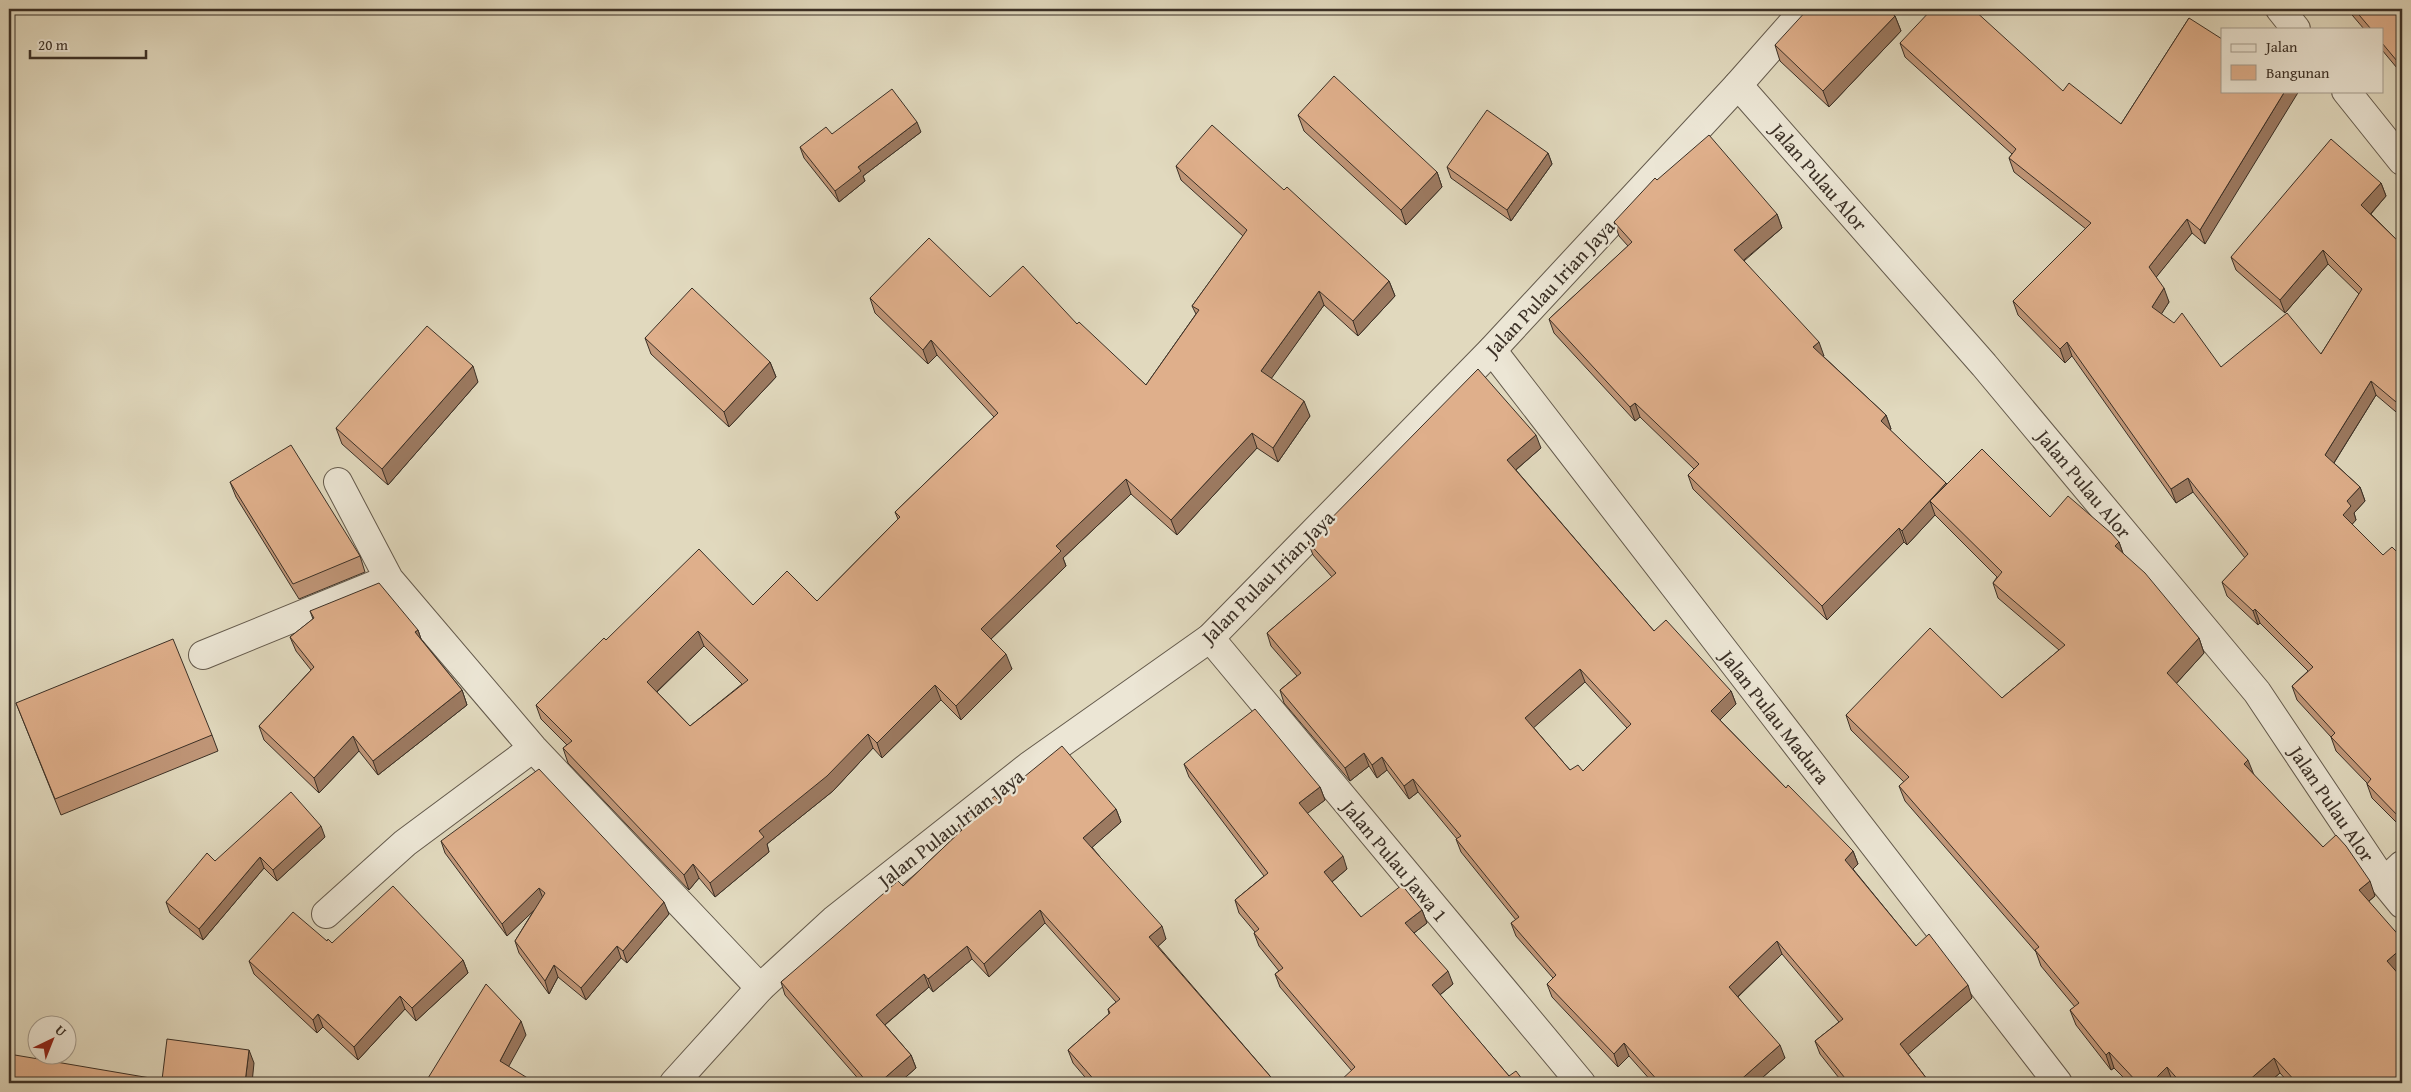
<svg xmlns="http://www.w3.org/2000/svg" width="2411" height="1092" font-family="'Gentium Book Plus',serif">
<style>
.lines{fill:none;stroke-linecap:round;stroke-linejoin:round}
.minor-casing{stroke:#645a4c;stroke-width:30}
.tertiary-casing{stroke:#645a4c;stroke-width:30}
.minor{stroke:#ece6d5;stroke-width:28}
.tertiary{stroke:#ece6d5;stroke-width:28}
.wall{fill:#c09678;stroke:#3b3026;fill-rule:evenodd}
.shaded-wall{fill:#9c7a61;stroke:#3b3026}
.building{fill:#dfaf8b;stroke:#3b3026;fill-rule:evenodd}
.labels{text-anchor:middle;stroke-width:4.5;stroke-linejoin:round;paint-order:stroke}
.street-label{font-size:20px;fill:#3b3026;stroke:#ece6d5}
</style>
<rect width="100%" height="100%" fill="#e1d9be"/>
<filter id="stains"><feTurbulence type="fractalNoise" baseFrequency=".004" numOctaves="4"/><feColorMatrix values="0 0 0 0 .2 0 0 0 0 .09 0 0 0 0 .02 0 0 0 .5 -.17"/></filter>
<radialGradient id="worn" r=".72"><stop offset=".6" stop-color="#630" stop-opacity="0"/><stop offset="1" stop-color="#630" stop-opacity=".3"/></radialGradient>
<g class="lines">
<!-- minor casing -->
<g class="minor-casing">
<path id="minor" d="M2280,9l16,20
M1738,85l246,280 273,327 127,190 18,22
M2346,91l56,70
M1492,350l566,733
M338,482l51,97 144,169 227,240
M1210,638l371,445
M203,655l186,-76
M2384,882l18,-17
M326,914l79,-71 128,-95"/>
</g>
<!-- tertiary casing -->
<g class="tertiary-casing">
<path id="tertiary" d="M674,1083l86,-95 74,-68 195,-154 181,-128 282,-288 246,-265 67,-76"/>
</g>
<!-- minor -->
<use href="#minor" class="minor"/>
<!-- tertiary -->
<use href="#tertiary" class="tertiary"/>
</g>
<!-- wall -->
<path class="wall" d="M2347,9h55v65l-20,-24v-21h-18z
M1895,16l6,15 -72,76 -49,-46 -5,-16z
M2189,18l16,226 -13,-11 -36,44 13,25 -8,12 60,53 100,-13 38,-60 -31,-30 -43,49 -49,-43 -5,-13 150,-74 5,13 -15,18 31,31v172l-26,-22 -42,68 26,24 5,14 -11,12 2,7 -4,4 31,31 19,2v271l-30,-30 -5,-14v-1l-31,-32 -5,-14 -34,-37 -5,-14 16,-15 -48,-48 -2,2 -31,-29 -5,-14 23,-24 -52,-66 -17,11 -104,-147 -7,7 -47,-48 -5,-14 73,-72 -72,-57 -5,-14 3,-4 -107,-97 -5,-14 163,48 58,33z
M1298,115l139,57 5,15 -36,38 -102,-94z
M921,132l-58,44 2,5 -26,21 -35,-44 -4,-11 32,-13z
M1548,153l4,11 -41,57 -60,-43 -4,-11z
M1176,166l108,24 105,91 6,15 -37,40 -34,-31 -53,73 39,38 -32,46 -21,-14 -80,87 -46,-41 -68,64 3,8 -75,73 21,30 -51,51 -20,-20 -59,58 -9,-10 -40,43 -66,53 2,8 -54,45 -16,-19 -10,12 -121,-127 -5,-15 4,-3 -26,-26 -5,-14 70,-65 147,-35 64,-4 81,-82 -3,-7 99,-95 -57,-62 -9,9 -53,-51 -5,-15 120,-1 87,27 69,61 50,-71 -4,-8 51,-70 -62,-56zM704,646l38,38 -52,42 -33,-34z
M1777,214l5,14 -38,33 80,95h-1l63,59 5,14 -1,1 57,54 103,33 69,25 4,11 76,85 5,15 -28,31 77,90 70,73 52,49 -6,5 28,71 5,111h-113l-9,-10 -12,10h-139l-15,-15 -3,2 -35,-45 -6,-15 5,-3 -34,-41 -5,-14 -131,-151 -6,-15 5,-4 -53,-52 -5,-15 156,-17 57,-48 -61,-52 -5,-15 4,-6 -62,-62 -28,30 -3,-3 -77,78 -134,-131 -5,-14 6,-6 -54,-52 -5,4 -81,-88 -5,-14 79,-73 -9,-10 -5,-14z
M645,338l125,24 6,15 -47,50 -78,-73z
M478,382l-90,103 -46,-41 -6,-16z
M1541,448l-25,22 138,161 77,60 5,13 -16,16 66,68 67,63 5,13 -5,5 63,77 56,52 -64,56 22,29h-87l-23,-29 -5,-13 24,-19 -57,-68 -44,43 47,61 -29,25h-103l-24,-27 -11,11 -66,-70 -5,-13 6,-6 -37,-42 -5,-13 5,-3 -55,-68 -5,-13h1l-39,-47 -9,7 -22,-29 -10,8 -8,-12 -19,15 -66,-78 -4,-13 17,-14 -26,-30 -4,-13 65,-56 -19,-22 -5,-13zM1585,682l42,46 -44,43 -13,-1 -37,-43z
M230,482l130,74 5,16 -66,27 -63,-102z
M310,611l108,19 3,9 41,51 5,15 -89,70 -19,-24 -40,42 -55,-53 -5,-14 52,-56 -15,-19 -6,-14 23,-18z
M16,703l196,32 6,16 -157,64z
M1184,764l136,23 5,13 -18,13 40,56 -15,13 29,35 61,-7 5,13 -13,10 39,51 -13,11 69,81 -157,-5 -72,-84 -5,-13 4,-3 -20,-25 -5,-13 1,-1 -16,-19 -4,-13 29,-24 -75,-99z
M997,799l119,10 5,13 -29,25 74,92 -8,7 118,137h-186l-17,-20 -5,-13 41,-36 -1,-5 8,-7 -71,-79 -56,54 -17,-18 -39,33 -4,-5 -44,38 26,30 5,13 -17,15h-37l-77,-88 -4,-13 122,-96 58,-55 -3,-6z
M325,837l-48,44 -13,-13 -61,72 -33,-27 -4,-11 49,-41z
M441,841l228,73 -42,49 -6,-5 -35,42 -28,-23 -9,17 -30,-41 -4,-12 19,-31 -27,26 -62,-83z
M327,941l5,2 131,17 5,13 -52,48 -11,-12 -47,51 -35,-33 -6,6 -63,-59 -5,-13z"/>
<!-- shaded-wall -->
<path class="shaded-wall" d="M1895,16l6,15 -72,76 -6,-16z
M2285,91h14l-94,153 -5,-14z
M917,122l4,10 -58,44 2,5 -26,21 -4,-11 23,-24z
M1548,153l4,11 -41,57 -4,-11z
M1437,172l5,15 -36,38 -5,-15z
M2381,183l5,13 -20,23 -5,-14z
M1777,214l5,14 -43,36 -5,-14z
M2187,219l5,14 -38,47 -5,-13z
M2323,250l5,14 -43,49 -5,-13z
M1389,281l6,15 -37,40 -5,-15z
M2164,288l5,14 -12,19 -5,-14z
M1319,291l5,14 -58,81 -5,-15z
M931,340l6,15 -9,9 -5,-14z
M1819,342l5,14 -6,5 -5,-14z
M2067,342l5,14 -7,7 -5,-14z
M770,362l6,15 -47,50 -5,-15z
M473,366l5,16 -90,103 -6,-16z
M2371,381l5,14 -46,74 -5,-14z
M1304,401l6,15 -32,46 -5,-14z
M1635,403l5,14 -5,4 -5,-14z
M1886,415l5,14 -5,6 -5,-14z
M1252,433l5,15 -80,87 -6,-15z
M1536,435l5,13 -29,25 -5,-13z
M2188,478l5,14 -17,11 -5,-14z
M1126,479l5,15 -68,64 3,8 -80,78 -5,-15 75,-83z
M1946,483l6,14 -22,4 5,14 -28,30 -5,-14z
M2360,487l5,14 -11,12 2,7 -8,9 -5,-14 4,-14z
M1899,528l5,14 -77,78 -5,-14z
M2119,542l5,15 -9,-11z
M2255,609l5,14 -2,2 -5,-14z
M418,630l5,15 -8,-13z
M698,631l6,15 -52,50 -5,-14z
M2199,638l5,15 -32,35 -5,-15z
M1006,654l6,15 -51,51 -5,-14z
M1580,669l5,13 -55,49 -5,-13z
M935,685l6,15 -59,58 -5,-15z
M462,690l5,15 -89,70 -5,-14z
M1731,691l5,13 -20,20 -5,-13z
M868,734l5,14 -40,43 -66,53 2,8 -54,45 -5,-14 49,-52z
M353,736l6,15 -40,42 -5,-15z
M1364,753l5,13 -19,15 -5,-13z
M1382,757l5,13 -10,8 -5,-13z
M2248,760l6,15 -10,-11z
M1413,779l5,13 -9,7 -5,-13z
M1320,787l5,13 -21,16 -5,-13z
M1116,809l5,13 -33,29 -5,-13z
M321,826l4,11 -48,44 -4,-11z
M1853,851l5,13 -9,9 -4,-13z
M1343,856l4,13 -19,16 -4,-13z
M260,857l4,11 -61,72 -4,-11z
M693,864l6,14 -10,12 -5,-15z
M2370,881l5,15 -11,9 -5,-15z
M539,888l5,13 -37,35 -5,-12z
M664,902l5,12 -42,49 -4,-12z
M1040,910l5,13 -56,54 -5,-13z
M1422,910l5,13 -17,13 -5,-13z
M1162,926l4,13 -12,11 -5,-13z
M1777,941l5,13 -48,46 -5,-13z
M617,946l4,12 -35,42 -5,-12z
M967,946l5,13 -39,33 -5,-13z
M2402,948v20l-9,8 -6,-15z
M463,960l5,13 -52,48 -4,-13z
M554,965l4,12 -9,17 -4,-13z
M1448,971l5,13 -17,14 -4,-13z
M924,974l5,13 -48,41 -5,-13z
M1968,985l4,13 -67,59 -5,-13z
M400,996l5,13 -47,51 -4,-13z
M318,1014l5,13 -6,6 -4,-13z
M521,1021l5,14 -22,40 -4,-14z
M2402,1034v12l-3,-9z
M1624,1043l5,13 -11,11 -4,-13z
M1780,1045l5,13 -29,25h-19z
M249,1050l5,13 -2,20h-7z
M2109,1052l5,16 -3,2 -5,-15z
M911,1055l5,13 -17,15h-20z
M2274,1058l6,15 -12,10h-22z
M2167,1067l6,16h-22z"/>
<!-- building -->
<path class="building" d="M1808,9h79l8,7 -72,75 -48,-46z
M1932,9h41l90,82 6,-8 52,41 68,-106 33,21v52h63l-85,139 -13,-11 -38,48 15,21 -12,19 22,16 8,-10 39,54 66,-54 34,41 41,-65 -39,-39 -43,50 -49,-43 100,-118 50,44 -20,22 41,40v162l-31,-26 -46,74 35,32 -13,14 4,5 -8,9 40,40 9,-8 10,10v263l-35,-36 4,-5 -40,-42 4,-4 -43,-47 21,-19 -58,-58 -2,2 -31,-29 26,-28 -60,-76 -17,11 -104,-147 -7,7 -47,-48 78,-78 -82,-65 7,-9 -116,-106z
M2354,9h48v58l-20,-24v-14h-11z
M1334,76l103,96 -36,38 -103,-95z
M892,89l25,33 -59,45 3,4 -26,20 -35,-44 26,-20 6,7z
M1487,110l61,43 -41,57 -60,-43z
M1212,125l72,65 3,-3 102,94 -36,40 -34,-30 -58,80 43,30 -31,47 -21,-15 -81,87 -45,-41 -70,67 5,5 -80,78 25,25 -50,52 -21,-21 -58,58 -9,-9 -41,42 -68,55 5,6 -54,46 -17,-19 -9,11 -121,-127 9,-7 -36,-36 68,-67 2,2 93,-91 54,56 34,-34 30,30 83,-84 -5,-5 103,-99 -67,-73 -8,10 -53,-52 59,-60 61,59 33,-31 54,58 2,-2 67,63 53,-75 -7,-4 55,-76 -71,-64zM698,631l50,49 -58,46 -43,-44z
M1709,135l68,79 -43,36 85,92 -6,5 73,68 -5,6 65,62 -44,48 -3,-3 -77,78 -134,-131 11,-11 -64,-61 -5,4 -81,-88 83,-77 -18,-20 41,-44 2,2z
M692,288l78,74 -46,50 -79,-74z
M427,326l46,40 -91,103 -46,-41z
M1478,369l58,66 -29,25 147,171 12,-11 65,71 -20,20 75,77 2,-3 65,66 -8,9 71,86 13,-12 39,51 -68,59 30,39h-81l-34,-42 28,-22 -66,-78 -48,46 51,58 -43,38h-77l-36,-40 -10,11 -67,-70 9,-9 -45,-52 8,-6 -63,-78 5,-3 -48,-57 -9,7 -22,-29 -10,8 -8,-12 -19,15 -65,-78 21,-17 -34,-40 69,-60 -28,-31zM1580,669l51,55 -48,47 -5,-6 -8,5 -45,-52z
M291,445l69,111 -67,28 -63,-102z
M1982,449l68,68 18,-21 43,37 8,9 -4,4 30,27 54,65 -32,35 81,87 -4,4 79,83 13,-12 10,11 24,35 -11,9 43,49v9l-15,13 15,17v56l-3,3 3,4v42h-105l-23,-25 -28,25h-65l-14,-16 -16,16h-13l-29,-31 -3,3 -36,-45 9,-7 -44,-53 4,-3 -140,-161 10,-9 -63,-62 84,-87 72,70 63,-53 -72,-62 9,-11 -72,-71z
M379,583l39,47 -3,2 47,58 -89,71 -20,-25 -39,42 -55,-52 55,-59 -24,-30 24,-19 -4,-7z
M173,639l39,96 -157,64 -39,-96z
M1255,709l65,78 -21,16 44,53 -19,16 37,45 41,-32 20,25 -17,13 43,48 -16,14 77,91 7,-5 9,12h-187l17,-16 -80,-93 8,-6 -29,-35 5,-4 -24,-29 33,-27 -84,-109z
M1062,746l54,63 -33,29 79,88 -13,11 127,146h-179l-29,-33 42,-37 -2,-4 12,-10 -80,-89 -56,54 -17,-18 -39,33 -4,-5 -48,41 35,40 -32,28h-11l-87,-101 117,-101 5,5 59,-56 -4,-5 37,-29 2,3z
M539,769l125,133 -41,49 -6,-5 -36,42 -27,-23 -9,16 -30,-40 30,-48 -6,-5 -37,36 -61,-83z
M291,792l30,34 -48,44 -13,-13 -61,72 -33,-27 41,-49 8,8z
M393,886l70,74 -51,48 -12,-12 -46,51 -36,-33 -5,6 -64,-59 44,-49 34,29 1,-2 4,4z
M486,984l35,37 -21,40 34,21 -1,1h-108z
M167,1039l82,11 -4,33h-236v-29l153,26z"/>
<g class="labels">
<!-- street labels -->
<g class="street-label">
<text transform="translate(1819 177) rotate(49)" y="7">Jalan Pulau Alor</text>
<text transform="translate(1550 288) rotate(-47)" y="7">Jalan Pulau Irian Jaya</text>
<text transform="translate(2084 484) rotate(50)" y="7">Jalan Pulau Alor</text>
<text transform="translate(1268 577) rotate(-45)" y="7">Jalan Pulau Irian Jaya</text>
<text transform="translate(1775 717) rotate(52)" y="7">Jalan Pulau Madura</text>
<text transform="translate(2332 804) rotate(56)" y="7">Jalan Pulau Alor</text>
<text transform="translate(951 828) rotate(-38)" y="7">Jalan Pulau Irian Jaya</text>
<text transform="translate(1395 861) rotate(50)" y="7">Jalan Pulau Jawa 1</text>
</g>
</g>
<!-- margin -->
<rect width="2411" height="1092" fill="none" stroke="#e1d9be" stroke-width="30"/>
<rect x="10" y="10" width="2391" height="1072" fill="none" stroke="#3b3026" stroke-width="2.5"/>
<rect x="15" y="15" width="2381" height="1062" fill="none" stroke="#3b3026"/>
<!-- legend -->
<rect x="2221" y="28" width="162" height="65" fill="#ece6d5" stroke="#a59d8f"/>
<rect x="2231" y="44" width="25" height="8" fill="#ece6d5" stroke="#a59d8f"/>
<text x="2266" y="52" font-size="15" fill="#3b3026">Jalan</text>
<rect x="2231" y="65" width="25" height="15" fill="#dfaf8b" stroke="#a59d8f"/>
<text x="2266" y="78" font-size="15" fill="#3b3026">Bangunan</text>
<!-- north arrow -->
<g transform="translate(52 1040) rotate(43)"><circle r="24" fill="#ece6d5" stroke="#a59d8f"/>
<path d="M0-4L9 19L0 12L-9 19Z" fill="#8f2418"/>
<text y="-8" font-size="14" font-weight="bold" text-anchor="middle" fill="#3b3026">U</text>
</g>
<!-- scale -->
<path d="M30 50v8h116v-8" fill="none" stroke="#3b3026" stroke-width="2.5"/>
<text x="38" y="50" font-size="15" fill="#3b3026" stroke="#ece6d5" stroke-width="4" paint-order="stroke">20 m</text>
<rect width="100%" height="100%" filter="url(#stains)"/>
<rect width="100%" height="100%" fill="url(#worn)"/>
</svg>
